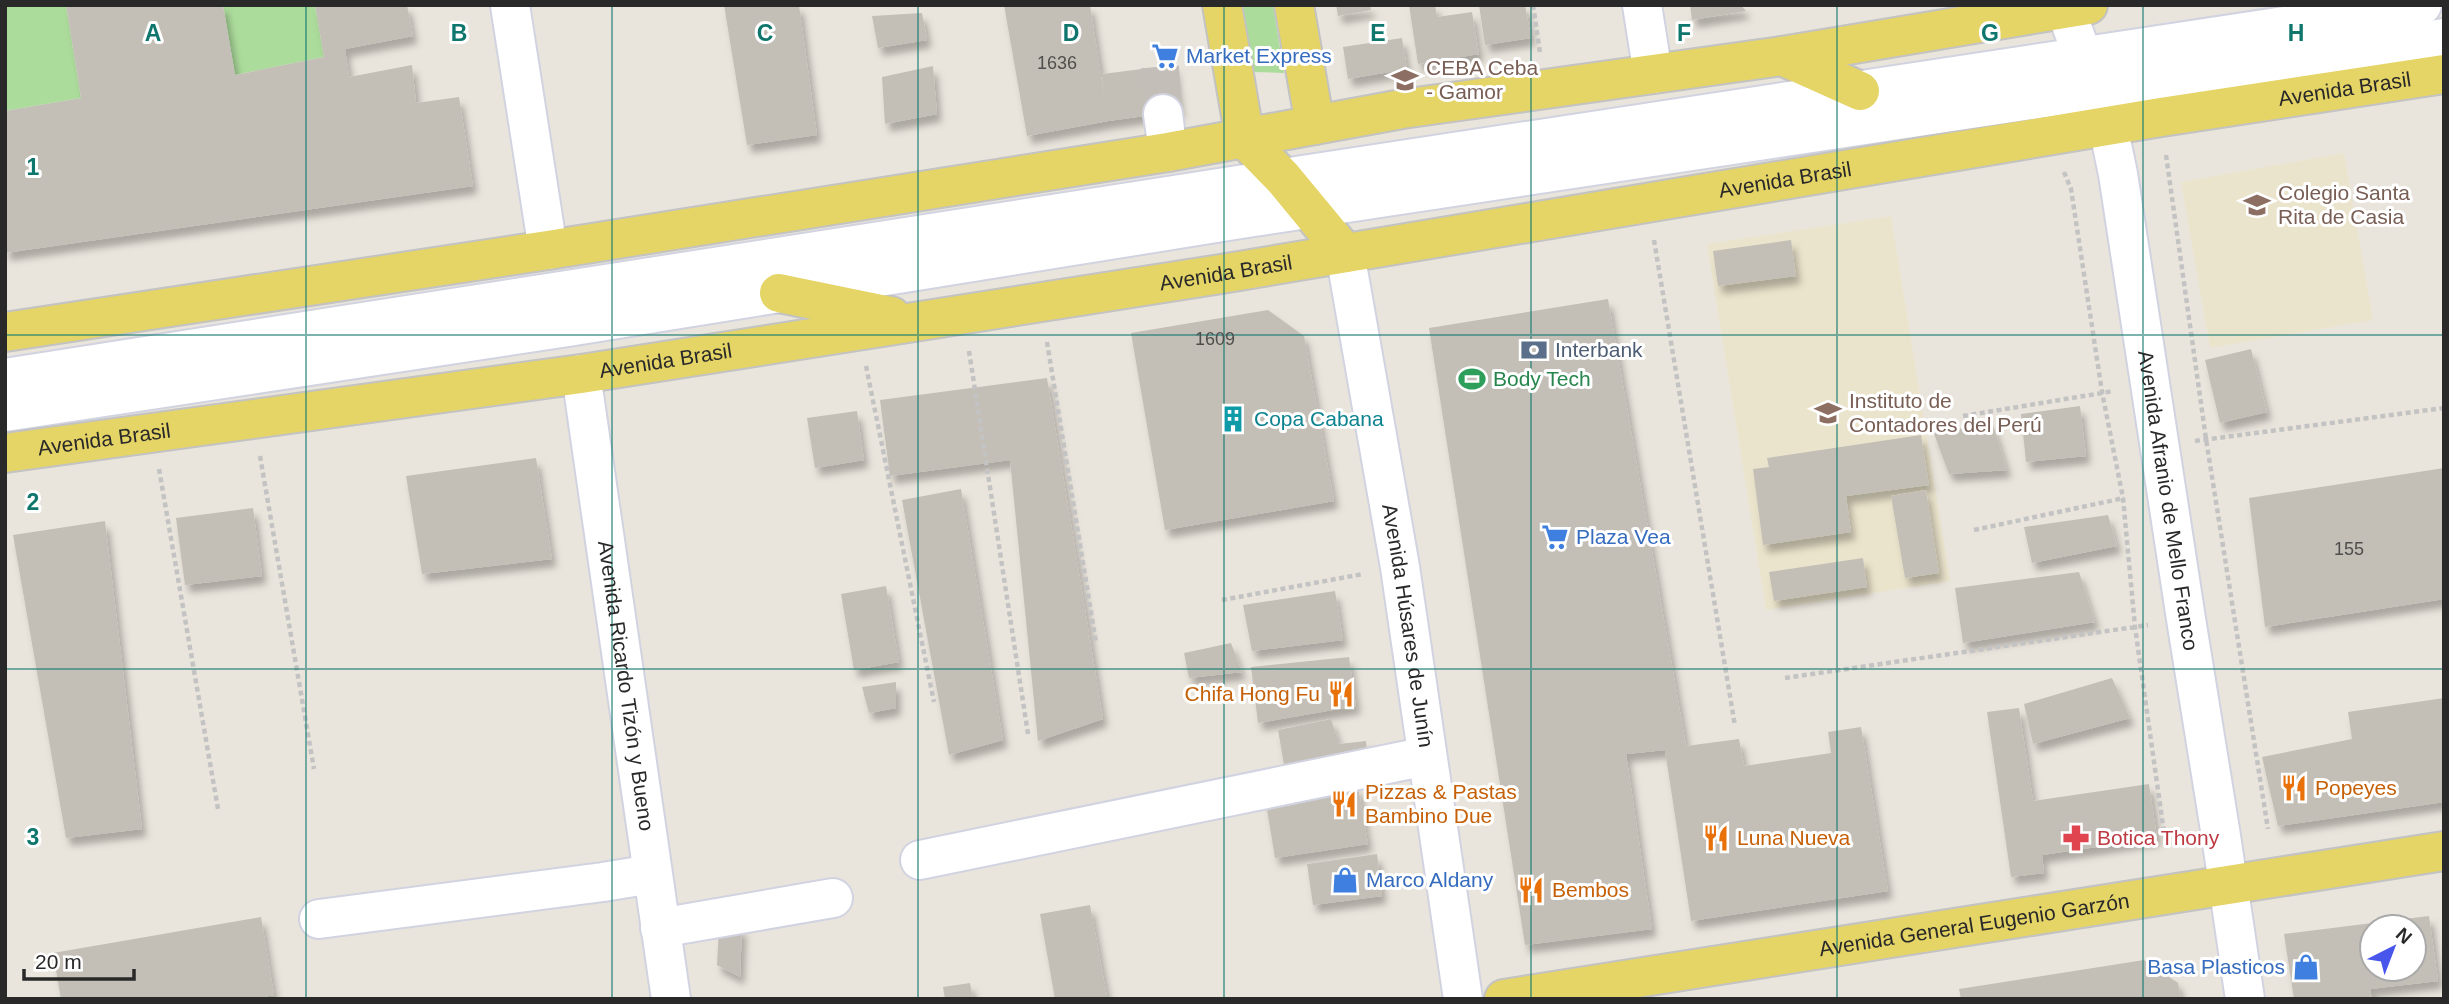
<svg xmlns="http://www.w3.org/2000/svg" width="2449" height="1004" font-family="Arial,sans-serif">
<style>
.education{fill:#ebe4cc}
.green{fill:#acdc9c}
.building{fill:#c3bfb7;fill-rule:evenodd;filter:url(#shadow)}
.lines{fill:none;stroke-linecap:round;stroke-linejoin:round}
.minor-tunnel{stroke:#c3bfb8;stroke-width:38;stroke-dasharray:38 19;stroke-linecap:butt}
.minor-casing{stroke:#d1d3e1;stroke-width:42}
.major-casing{stroke:#c3c3c3;stroke-width:42}
.path{stroke:#c3c3c3;stroke-width:4.5;stroke-dasharray:5 3.5;stroke-linecap:butt}
.minor{stroke:#fff;stroke-width:38}
.major{stroke:#e5d466;stroke-width:38}
.grid{fill:none;stroke:#0f766e;stroke-width:2;stroke-opacity:0.55}
.labels{text-anchor:middle;stroke-width:6;stroke-linejoin:round;paint-order:stroke}
.number-label{font-size:18px;fill:#504e4c}
.shop-label{font-size:21px;fill:#366cbe;stroke:#fff;text-anchor:start}
.education-label{font-size:21px;fill:#785e54;stroke:#fff;text-anchor:start}
.street-label{font-size:21px;fill:#292929;stroke:#fff}
.service-label{font-size:21px;fill:#4e5e75;stroke:#fff;text-anchor:start}
.leisure-label{font-size:21px;fill:#27864d;stroke:#fff;text-anchor:start}
.culture-label{font-size:21px;fill:#0d838f;stroke:#fff;text-anchor:start}
.food-label{font-size:21px;fill:#c56008;stroke:#fff;text-anchor:start}
.health-label{font-size:21px;fill:#be3a42;stroke:#fff;text-anchor:start}
.grid-label{font-size:23px;text-anchor:middle;font-weight:bold;fill:#0f766e;stroke:#fff;stroke-width:6;stroke-linejoin:round;paint-order:stroke}
</style>
<defs>
<filter id="shadow"><feDropShadow dx="4.5" dy="8" stdDeviation="3.5" flood-color="#0004"/></filter>
</defs>
<rect width="100%" height="100%" fill="#eae5dc"/>
<!-- education -->
<path class="education" d="M2344,153l29,167 -163,28 -29,-166z
M1891,216l59,365 -184,29 -59,-366z"/>
<!-- green -->
<path class="green" d="M19,5h47l15,93 -76,13v-104z
M223,5h92l9,52 -89,18z
M1243,5h30l11,68 -31,-1z"/>
<!-- building -->
<path class="building" d="M66,5h157l12,70 89,-18 -9,-52h92l6,31 -68,13 4,28 63,-12 4,38 43,-6 14,89 -468,67v-142l76,-13z
M724,5h75l18,130 -70,10z
M1004,5h86l14,91 -2,-22 72,-9 6,46 -72,10 -81,15z
M1336,5h34l1,5 -33,6z
M1409,5h26l2,12 35,-5 7,42 -61,10z
M1479,5h46l6,33 -46,7z
M1690,5h51l5,6 -54,9z
M922,13l5,27 -49,8 -6,-32z
M1402,38l5,31 -59,10 -5,-32z
M933,66l4,48 -52,10 -3,-47z
M1791,240l5,36 -78,10 -5,-35z
M1608,299l78,447 53,-7 5,27 87,-13 -3,-21 33,-5 27,164 -197,30 -26,-171 -39,4 26,175 -127,16 -96,-617z
M1268,310l36,26 30,165 -169,29 -34,-197z
M2251,349l16,63 -47,11 -15,-63z
M1047,378l56,341 -65,22 -28,-281 -120,16 -10,-76z
M2080,406l6,50 -60,6 -5,-48z
M857,411l7,49 -49,8 -8,-50z
M1993,425l14,45 -58,4 -16,-43z
M1921,435l8,50 -83,11 5,36 -88,13 -10,-76 16,-2 -2,-9z
M536,458l16,101 -130,15 -16,-98z
M2444,468v131l-179,28 -16,-129z
M961,489l42,251 -54,15 -47,-255z
M1926,490l13,83 -34,5 -14,-82z
M253,508l9,68 -77,9 -9,-67z
M2108,515l9,31 -85,17 -8,-36z
M105,521l37,308 -76,9 -53,-303z
M1863,558l4,29 -93,14 -5,-29z
M2079,572l16,50 -132,21 -8,-55z
M886,586l13,76 -45,8 -13,-76z
M1335,591l8,49 -91,11 -9,-46z
M1231,643l11,29 -53,6 -5,-25z
M1349,657l7,49 -98,17 -7,-56z
M2112,678l18,40 -97,26 -9,-40z
M896,682v26l-27,5 -7,-26z
M2444,698v104l-166,24 -16,-69 90,-18 -4,-27z
M2019,708l14,93 116,-17 8,54 -115,17 2,18 -33,4 -24,-165z
M1331,719l8,25 27,-3 2,22 -82,13 -8,-46z
M1358,787l10,57 -93,14 -10,-61z
M1377,854l5,42 -69,9 -6,-41z
M1090,905l17,92 -52,2 -15,-85z
M2429,916l9,65 -68,8 2,10h-78l-10,-65zM2372,927h42v42h-42z
M261,917l13,78 -23,4h-190l-8,-46z
M719,926l23,1 -2,50 -23,-12z
M2144,960l34,23 3,16h-220l-2,-10z
M970,983l3,16h-28l-2,-12z"/>
<g class="lines">
<!-- minor-tunnel -->
<path class="minor-tunnel" d="M1160,67l3,47"/>
<!-- minor casing -->
<g class="minor-casing">
<g id="minor">
<path d="M510,5l38,245"/>
<path d="M1642,5l11,69"/>
<path id="s1" d="M2064,5l44,121 10,48 68,445 35,217 24,163"/>
<path d="M1163,114l5,38"/>
<path id="s2" d="M1345,253l55,314 63,432"/>
<path id="s3" d="M581,374l90,625"/>
<path d="M5,378l1278,-200 1139,-173"/>
<path d="M5,412l563,-85 679,-109 1197,-180"/>
<path d="M920,860l507,-104"/>
<path d="M319,919l284,-37 49,-8"/>
<path d="M660,928l173,-30"/>
</g>
</g>
<!-- major casing -->
<g class="major-casing">
<g id="major">
<path d="M1222,5l23,134 38,39 62,75"/>
<path d="M1294,5l21,120"/>
<path d="M1782,56l78,35"/>
<path d="M779,293l112,23"/>
<path d="M5,332l543,-82 620,-98 234,-43 380,-53 306,-51"/>
<path id="s4" d="M5,453l576,-79 640,-100 940,-157 283,-43"/>
<path id="s5" d="M1504,999l940,-148"/>
</g>
</g>
<!-- path -->
<path class="path" d="M1533,5l7,48
M2166,155l40,284 62,390
M2064,172l7,17 31,203 21,106 12,129 31,220
M1654,240l81,486
M1047,342l49,301
M969,351l59,383
M866,366l68,336
M1963,416l151,-25
M2195,441l249,-33
M260,456l54,313
M159,469l59,340
M1974,530l150,-32
M1222,600l141,-26
M1785,678l363,-53"/>
<!-- minor -->
<use href="#minor" class="minor"/>
<!-- major -->
<use href="#major" class="major"/>
</g>
<!-- grid -->
<path class="grid" d="M306,5v994M612,5v994M918,5v994M1224,5v994M1531,5v994M1837,5v994M2143,5v994M5,335h2439M5,669h2439"/>
<!-- icons -->
<defs>
<g id="supermarket-bare" transform="scale(2.1)"><path d="M-6-5.5h2.5l.6 2H6L4.5 2H-2.5L-4.4-4H-6ZM-1.5 3.2a1.3 1.3 0 1 0 .1 0ZM3 3.2a1.3 1.3 0 1 0 .1 0Z" fill="#3f7fe0" stroke="#fff" stroke-width="2.5" paint-order="stroke"/></g>
<g id="school-bare" transform="scale(2.1)"><path d="M0-5L7-2L0 1L-7-2ZM-4 1L0 2.5L4 1V4Q0 6-4 4Z" fill="#8d6e63" stroke="#fff" stroke-width="2.5" paint-order="stroke"/></g>
<g id="bank-bare" transform="scale(2.1)"><path d="M-6-4H6V4H-6ZM0-2.3a2.3 2.3 0 1 0 0 4.6a2.3 2.3 0 1 0 0-4.6Z" fill="#5c6f8a" stroke="#fff" stroke-width="2.5" paint-order="stroke"/></g>
<g id="stadium-bare" transform="scale(2.1)"><path d="M0-5a6.5 5 0 1 0 0 10a6.5 5 0 1 0 0-10ZM-3.5-1.8h7v3.6h-7Z" fill="#2e9e5b" stroke="#fff" stroke-width="2.5" paint-order="stroke"/></g>
<g id="university-bare" transform="scale(2.1)"><path d="M0-5L7-2L0 1L-7-2ZM-4 1L0 2.5L4 1V4Q0 6-4 4Z" fill="#8d6e63" stroke="#fff" stroke-width="2.5" paint-order="stroke"/></g>
<g id="building-bare" transform="scale(2.1)"><path d="M-4-6H4V6H1V3H-1V6H-4ZM-2.5-4.3h1.7v1.8h-1.7ZM.8-4.3h1.7v1.8H.8ZM-2.5-1h1.7V.8h-1.7ZM.8-1h1.7V.8H.8Z" fill="#0f9aa8" stroke="#fff" stroke-width="2.5" paint-order="stroke"/></g>
<g id="restaurant-bare" transform="scale(2.1)"><path d="M-5-6h1v4h1v-4h1v4h1v-4h1v5L-1.5 .5V6h-2V.5L-5-1ZM5-6V6H3V1.5H1.5Q1.5-4 5-6Z" fill="#e8710a" stroke="#fff" stroke-width="2.5" paint-order="stroke"/></g>
<g id="pharmacy-bare" transform="scale(2.1)"><path d="M-2-6h4v4h4v4h-4v4h-4v-4h-4v-4h4Z" fill="#e0444e" stroke="#fff" stroke-width="2.5" paint-order="stroke"/></g>
<g id="shop-bare" transform="scale(2.1)"><path d="M-5-2.5h2.3a2.7 3.5 0 0 1 5.4 0H5L5.5 6h-11ZM-1.5-2.5h3a1.5 2.3 0 0 0-3 0Z" fill="#3f7fe0" stroke="#fff" stroke-width="2.5" paint-order="stroke"/></g>
</defs>
<g fill-rule="evenodd">
<use href="#supermarket-bare" x="1165" y="56"/>
<use href="#school-bare" x="1405" y="80"/>
<use href="#school-bare" x="2257" y="205"/>
<use href="#bank-bare" x="1534" y="350"/>
<use href="#stadium-bare" x="1472" y="379"/>
<use href="#university-bare" x="1828" y="413"/>
<use href="#building-bare" x="1233" y="419"/>
<use href="#supermarket-bare" x="1555" y="537"/>
<use href="#restaurant-bare" x="1341" y="694"/>
<use href="#restaurant-bare" x="2294" y="788"/>
<use href="#restaurant-bare" x="1344" y="804"/>
<use href="#restaurant-bare" x="1716" y="838"/>
<use href="#pharmacy-bare" x="2076" y="838"/>
<use href="#shop-bare" x="1345" y="880"/>
<use href="#restaurant-bare" x="1531" y="890"/>
<use href="#shop-bare" x="2306" y="967"/>
</g>
<g class="labels">
<!-- number labels -->
<g class="number-label">
<text x="1057" y="69">1636</text>
<text x="1215" y="345">1609</text>
<text x="2349" y="555">155</text>
</g>
<!-- shop labels -->
<g class="shop-label">
<text x="1186" y="63">Market Express</text>
<text x="1576" y="544">Plaza Vea</text>
<text x="1366" y="887">Marco Aldany</text>
<text x="2285" y="974" text-anchor="end">Basa Plasticos</text>
</g>
<!-- education labels -->
<g class="education-label">
<text x="1426" y="75">CEBA Ceba<tspan x="1426" dy="24">- Gamor</tspan></text>
<text x="2278" y="200">Colegio Santa<tspan x="2278" dy="24">Rita de Casia</tspan></text>
<text x="1849" y="408">Instituto de<tspan x="1849" dy="24">Contadores del Perú</tspan></text>
</g>
<!-- street labels -->
<g class="street-label">
<text dy="7" stroke="none"><textPath href="#s4" startOffset="2368">Avenida Brasil</textPath></text>
<text dy="7" stroke="none"><textPath href="#s4" startOffset="1801">Avenida Brasil</textPath></text>
<text dy="7" stroke="none"><textPath href="#s4" startOffset="1234">Avenida Brasil</textPath></text>
<text dy="7" stroke="none"><textPath href="#s4" startOffset="667">Avenida Brasil</textPath></text>
<text dy="7" stroke="none"><textPath href="#s4" startOffset="100">Avenida Brasil</textPath></text>
<text dy="7" stroke="none"><textPath href="#s1" startOffset="508">Avenida Afranio de Mello Franco</textPath></text>
<text dy="7" stroke="none"><textPath href="#s2" startOffset="378">Avenida Húsares de Junín</textPath></text>
<text dy="7" stroke="none"><textPath href="#s3" startOffset="315">Avenida Ricardo Tizón y Bueno</textPath></text>
<text dy="7" stroke="none"><textPath href="#s5" startOffset="476">Avenida General Eugenio Garzón</textPath></text>
</g>
<!-- service labels -->
<g class="service-label">
<text x="1555" y="357">Interbank</text>
</g>
<!-- leisure labels -->
<g class="leisure-label">
<text x="1493" y="386">Body Tech</text>
</g>
<!-- culture labels -->
<g class="culture-label">
<text x="1254" y="426">Copa Cabana</text>
</g>
<!-- food labels -->
<g class="food-label">
<text x="1320" y="701" text-anchor="end">Chifa Hong Fu</text>
<text x="2315" y="795">Popeyes</text>
<text x="1365" y="799">Pizzas &amp; Pastas<tspan x="1365" dy="24">Bambino Due</tspan></text>
<text x="1737" y="845">Luna Nueva</text>
<text x="1552" y="897">Bembos</text>
</g>
<!-- health labels -->
<g class="health-label">
<text x="2097" y="845">Botica Thony</text>
</g>
</g>
<g class="grid-label">
<text x="153" y="41">A</text>
<text x="459" y="41">B</text>
<text x="765" y="41">C</text>
<text x="1071" y="41">D</text>
<text x="1378" y="41">E</text>
<text x="1684" y="41">F</text>
<text x="1990" y="41">G</text>
<text x="2296" y="41">H</text>
<text x="33" y="175">1</text>
<text x="33" y="510">2</text>
<text x="33" y="845">3</text>
</g>
<!-- border -->
<rect width="2449" height="1004" fill="none" stroke="#292929" stroke-width="14"/>
<!-- north arrow -->
<g transform="translate(2393 948) rotate(42)"><circle r="33" fill="#ffffff" stroke="#a9a9a9" stroke-width="2"/>
<path d="M0-5L12 26L0 18L-12 26Z" fill="#4856eb"/>
<text y="-10" font-size="19" font-weight="bold" text-anchor="middle" fill="#292929">N</text>
</g>
<!-- scale -->
<path d="M24 969v10h110v-10" fill="none" stroke="#292929" stroke-width="3.5"/>
<text x="35" y="969" font-size="21" fill="#292929" stroke="#ffffff" stroke-width="5" paint-order="stroke">20 m</text>
</svg>
